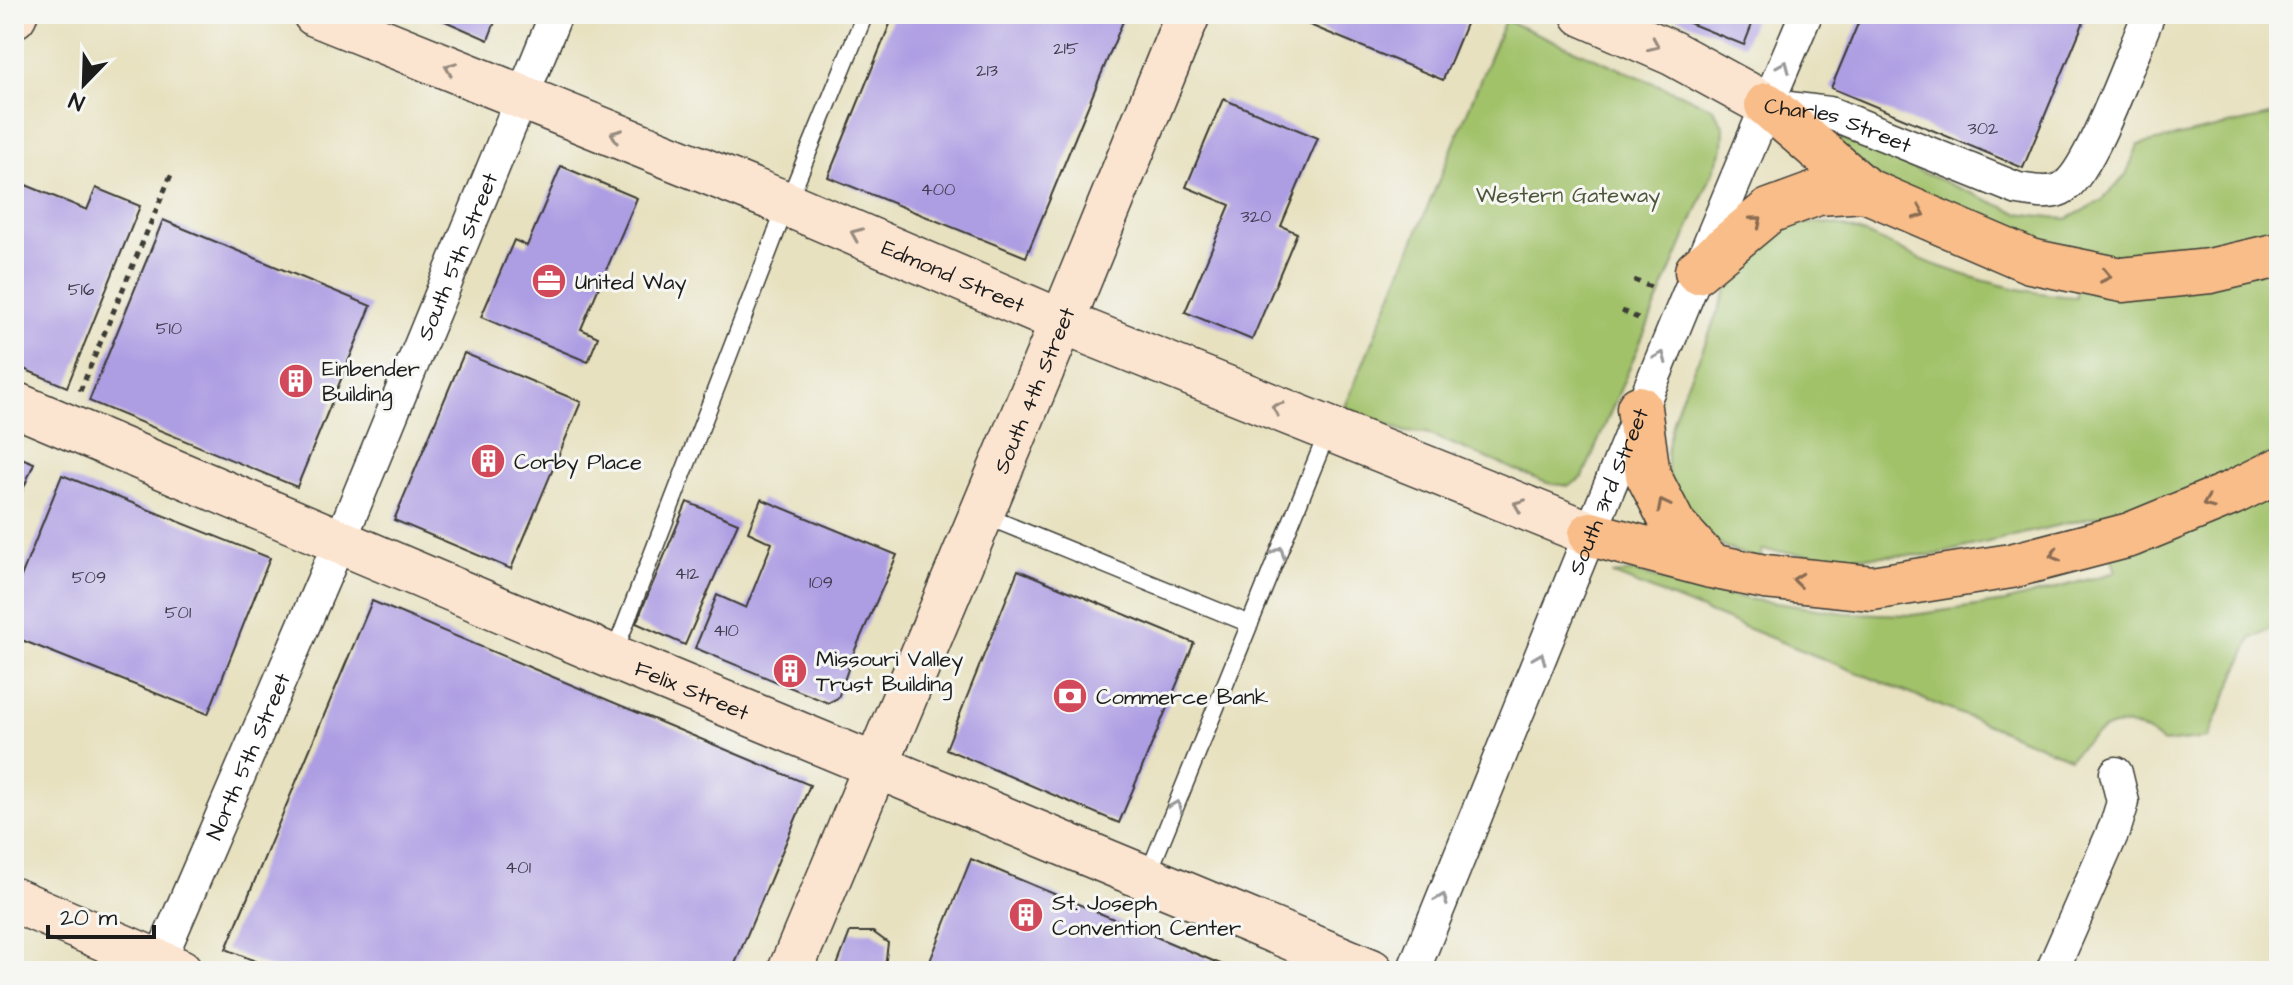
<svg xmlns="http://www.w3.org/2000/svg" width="2293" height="985" font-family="'Architects Daughter',sans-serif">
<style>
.green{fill:#a2c26b;stroke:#5f6f44;stroke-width:2}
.building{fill:#ad9de3}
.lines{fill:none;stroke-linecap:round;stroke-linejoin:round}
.lane-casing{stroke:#3a3a34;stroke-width:19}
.street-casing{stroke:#3a3a34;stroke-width:35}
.secondary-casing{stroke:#3a3a34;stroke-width:47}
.highway-casing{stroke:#3a3a34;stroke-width:47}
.path{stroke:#3a3a34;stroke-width:5;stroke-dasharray:6 6;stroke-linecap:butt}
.lane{stroke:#fff;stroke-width:16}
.street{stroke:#fff;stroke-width:32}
.secondary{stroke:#fce5d0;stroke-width:44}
.highway{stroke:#f8bd89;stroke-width:44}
.oneway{stroke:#978b7f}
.oneway2{stroke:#999}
.oneway3{stroke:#8a6c52}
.labels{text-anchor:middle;stroke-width:6;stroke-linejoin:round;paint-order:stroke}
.number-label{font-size:18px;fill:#403c4e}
.street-label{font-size:22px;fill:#1c1c1c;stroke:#f6f6f2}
.park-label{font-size:22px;fill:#4b5638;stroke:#f6f6f2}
.poi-label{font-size:22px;fill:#1c1c1c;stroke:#f6f6f2;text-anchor:start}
</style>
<rect width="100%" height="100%" fill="#f6f6f2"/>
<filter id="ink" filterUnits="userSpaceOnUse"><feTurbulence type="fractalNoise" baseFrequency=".0125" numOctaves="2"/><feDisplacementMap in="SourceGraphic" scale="16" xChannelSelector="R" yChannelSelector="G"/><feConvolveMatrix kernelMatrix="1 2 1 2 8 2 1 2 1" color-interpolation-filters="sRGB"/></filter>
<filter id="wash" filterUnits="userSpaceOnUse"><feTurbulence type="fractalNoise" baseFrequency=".006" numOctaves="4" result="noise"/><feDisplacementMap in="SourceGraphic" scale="32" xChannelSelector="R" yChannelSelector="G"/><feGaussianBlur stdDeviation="1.8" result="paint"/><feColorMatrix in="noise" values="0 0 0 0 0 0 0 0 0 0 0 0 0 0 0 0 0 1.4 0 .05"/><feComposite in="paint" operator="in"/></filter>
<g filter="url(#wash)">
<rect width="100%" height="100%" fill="#e7e1bf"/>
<!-- green -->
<path class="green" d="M1505,20l208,88 11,19 -1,21 -140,329 -14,9 -22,-3 -121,-50 -21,-1 -60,-25z
M2279,114v510l-28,15 -43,99 -45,5c-38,-31 -63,-19 -93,15l-458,-184 24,-2 34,10 77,17 98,14 68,2 92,-13 111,-30 -18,-56 -165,39 -100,2 -71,-7 -2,9c-34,-9 -43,-14 -66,-40 -6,-6 -16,-14 -20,-22 -22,-54 11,-107 32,-155 17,-41 32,-100 81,-115 56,-17 104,23 154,40 45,16 88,27 135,30l2,-45 -70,-14 -133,-62 -60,-49 203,86 49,6 34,-18 25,-26 12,-30z"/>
<g id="blocks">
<!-- building -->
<path class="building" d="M429,14h69l-10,26z
M894,14h232l-100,243 -198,-80z
M1283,14h159l24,10 -23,56z
M1667,14h89l-12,31z
M1862,14h225l-64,154 -192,-80z
M1223,99l95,39 -37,88 16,7 -45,107 -67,-28 45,-107 -44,-18z
M14,155l10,4 -10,23z
M561,166l76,32 -56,131 17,8 -10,25 -107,-45 33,-77 13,6z
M16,181l71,29 9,-22 44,18 -73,181 -53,-22z
M163,220l208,86 -74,181 -208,-86z
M464,353l117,49 -70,167 -117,-49z
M14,455l20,8 -20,48z
M62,475l208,83 -62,156 -194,-77v-43z
M761,499l136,56 -43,97 -16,46 -10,5 -133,-55 22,-53 29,13 26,-65 -24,-11z
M687,502l51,21 -53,122 -49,-22z
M1018,570l176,73 -75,180 -173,-74z
M372,601l438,184 -78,186h-453l-53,-22z
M971,859l266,112h-311z
M850,932h23l15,11 -3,24 9,4h-59z"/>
</g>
</g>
<g filter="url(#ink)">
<use href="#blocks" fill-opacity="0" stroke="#3a3a34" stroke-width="2"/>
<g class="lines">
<!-- lane casing -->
<g class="lane-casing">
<path id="lane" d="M983,515l267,109
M613,656l174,-452 78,-190
M1147,877l181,-446"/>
</g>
<!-- street casing -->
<g class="street-casing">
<g id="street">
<path id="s1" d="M1767,105l63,8 188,76c13,2 30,6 43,0 29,-13 73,-141 88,-175"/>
<path id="s2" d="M155,971l185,-430 216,-527"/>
<path id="s3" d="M1413,971c130,-319 257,-640 393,-957"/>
<path d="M2052,971l64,-146 7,-23 -7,-29"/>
</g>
</g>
<!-- secondary casing -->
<g class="secondary-casing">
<g id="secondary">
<path id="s4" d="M315,14l472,190 275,118 529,212"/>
<path d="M1583,14l89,39 95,52"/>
<path d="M14,16l1,-2"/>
<path id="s5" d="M14,404l599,253 758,314"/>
<path d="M14,900l166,71"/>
<path id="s6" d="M790,971l272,-649 126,-308"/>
</g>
</g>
<!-- highway casing -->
<g class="highway-casing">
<path id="highway" d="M1767,105l98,85 165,71 92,19 88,-9 69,-16
M1697,271l72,-60 49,-18 47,-3
M1639,408l9,67 25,49 38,42
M1591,534l120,32 54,11 107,11 139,-22 119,-31 102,-42 47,-23"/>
</g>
<!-- path -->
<path class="path" d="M1634,280l17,7
M1622,311l16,7
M80,391l93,-221"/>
<!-- lane -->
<use href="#lane" class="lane"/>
<!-- street -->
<use href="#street" class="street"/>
<!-- secondary -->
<use href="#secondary" class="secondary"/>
<!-- highway -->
<use href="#highway" class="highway"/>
</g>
<!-- one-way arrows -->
<defs><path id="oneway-chevron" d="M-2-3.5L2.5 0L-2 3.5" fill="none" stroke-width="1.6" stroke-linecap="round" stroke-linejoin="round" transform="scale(2)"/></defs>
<g class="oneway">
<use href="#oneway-chevron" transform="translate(1654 45) rotate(24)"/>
<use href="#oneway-chevron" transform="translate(450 68) rotate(-158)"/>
<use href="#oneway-chevron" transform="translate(616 135) rotate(-158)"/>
<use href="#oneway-chevron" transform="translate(856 234) rotate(-157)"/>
<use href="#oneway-chevron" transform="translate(1277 408) rotate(-158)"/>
<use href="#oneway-chevron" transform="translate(1519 505) rotate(-158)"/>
</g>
<g class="oneway2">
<use href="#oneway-chevron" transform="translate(1784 66) rotate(-67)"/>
<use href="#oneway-chevron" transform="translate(1661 357) rotate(-67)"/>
<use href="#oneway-chevron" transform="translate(1279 552) rotate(-68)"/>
<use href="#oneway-chevron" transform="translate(1540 658) rotate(-68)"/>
<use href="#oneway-chevron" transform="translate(1176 806) rotate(-68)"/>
<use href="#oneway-chevron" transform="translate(1442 899) rotate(-68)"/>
</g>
<g class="oneway3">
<use href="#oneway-chevron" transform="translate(1920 213) rotate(23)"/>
<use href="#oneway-chevron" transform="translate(1757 221) rotate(-40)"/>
<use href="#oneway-chevron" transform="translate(2106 276) rotate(12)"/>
<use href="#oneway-chevron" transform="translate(2208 503) rotate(158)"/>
<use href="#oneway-chevron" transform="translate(1663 505) rotate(-117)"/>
<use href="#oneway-chevron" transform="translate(2055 555) rotate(165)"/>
<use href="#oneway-chevron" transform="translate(1798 580) rotate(-174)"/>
</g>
</g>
<!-- icons -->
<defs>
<g id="office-disc" transform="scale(1.8)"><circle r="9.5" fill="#d1495b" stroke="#f6f6f2"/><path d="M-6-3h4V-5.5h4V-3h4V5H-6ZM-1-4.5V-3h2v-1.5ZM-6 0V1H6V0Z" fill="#fff"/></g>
<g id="building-disc" transform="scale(1.8)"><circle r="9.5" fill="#d1495b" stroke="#f6f6f2"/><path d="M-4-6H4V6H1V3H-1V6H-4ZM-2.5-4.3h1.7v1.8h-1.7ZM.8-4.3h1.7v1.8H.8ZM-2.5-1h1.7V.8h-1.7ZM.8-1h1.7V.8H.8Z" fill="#fff"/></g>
<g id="bank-disc" transform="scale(1.8)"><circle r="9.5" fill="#d1495b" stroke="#f6f6f2"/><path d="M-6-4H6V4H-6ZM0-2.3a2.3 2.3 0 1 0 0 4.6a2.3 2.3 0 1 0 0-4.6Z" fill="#fff"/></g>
</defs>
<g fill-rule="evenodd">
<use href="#office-disc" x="549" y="281"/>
<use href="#building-disc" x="296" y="381"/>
<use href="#building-disc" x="488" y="461"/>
<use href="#building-disc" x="790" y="671"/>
<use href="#bank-disc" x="1070" y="696"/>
<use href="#building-disc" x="1026" y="915"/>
</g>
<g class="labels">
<!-- number labels -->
<g class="number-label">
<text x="1066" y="54">215</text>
<text x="987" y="76">213</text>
<text x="1983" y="134">302</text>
<text x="938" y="195">400</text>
<text x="1256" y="222">320</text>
<text x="81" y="295">516</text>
<text x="169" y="334">510</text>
<text x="687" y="579">412</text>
<text x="89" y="583">509</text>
<text x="821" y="588">109</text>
<text x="178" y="618">501</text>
<text x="726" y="636">410</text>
<text x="518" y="873">401</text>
</g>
<!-- street labels -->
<g class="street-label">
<text dy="8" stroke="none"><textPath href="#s1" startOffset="74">Charles Street</textPath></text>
<text dy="8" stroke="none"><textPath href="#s2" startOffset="776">South 5th Street</textPath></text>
<text dy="8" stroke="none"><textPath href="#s4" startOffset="690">Edmond Street</textPath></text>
<text dy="8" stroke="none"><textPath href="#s6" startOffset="630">South 4th Street</textPath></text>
<text dy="8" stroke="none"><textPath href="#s3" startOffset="518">South 3rd Street</textPath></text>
<text dy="8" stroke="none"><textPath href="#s5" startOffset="736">Felix Street</textPath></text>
<text dy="8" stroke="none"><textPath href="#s2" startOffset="234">North 5th Street</textPath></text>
</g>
<!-- park labels -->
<g class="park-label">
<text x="1568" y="202">Western Gateway</text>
</g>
<!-- poi labels -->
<g class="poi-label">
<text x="575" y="289">United Way</text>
<text x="322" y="376">Einbender<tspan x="322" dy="25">Building</tspan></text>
<text x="514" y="469">Corby Place</text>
<text x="816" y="666">Missouri Valley<tspan x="816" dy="25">Trust Building</tspan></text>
<text x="1096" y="704">Commerce Bank</text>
<text x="1052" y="910">St. Joseph<tspan x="1052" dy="25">Convention Center</tspan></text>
</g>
</g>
<!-- margin -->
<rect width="2293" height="985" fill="none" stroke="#f6f6f2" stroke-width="48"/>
<!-- north arrow -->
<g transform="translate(84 84) rotate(203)" stroke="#f6f6f2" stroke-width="6" paint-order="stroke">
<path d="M0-6L14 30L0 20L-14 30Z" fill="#1c1c1c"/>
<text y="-12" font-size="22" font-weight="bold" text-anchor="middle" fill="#1c1c1c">N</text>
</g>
<!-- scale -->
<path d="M48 925v12h106v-12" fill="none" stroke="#1c1c1c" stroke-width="4"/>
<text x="60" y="925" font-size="24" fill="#1c1c1c" stroke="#f6f6f2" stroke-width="6" paint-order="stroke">20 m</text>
</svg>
